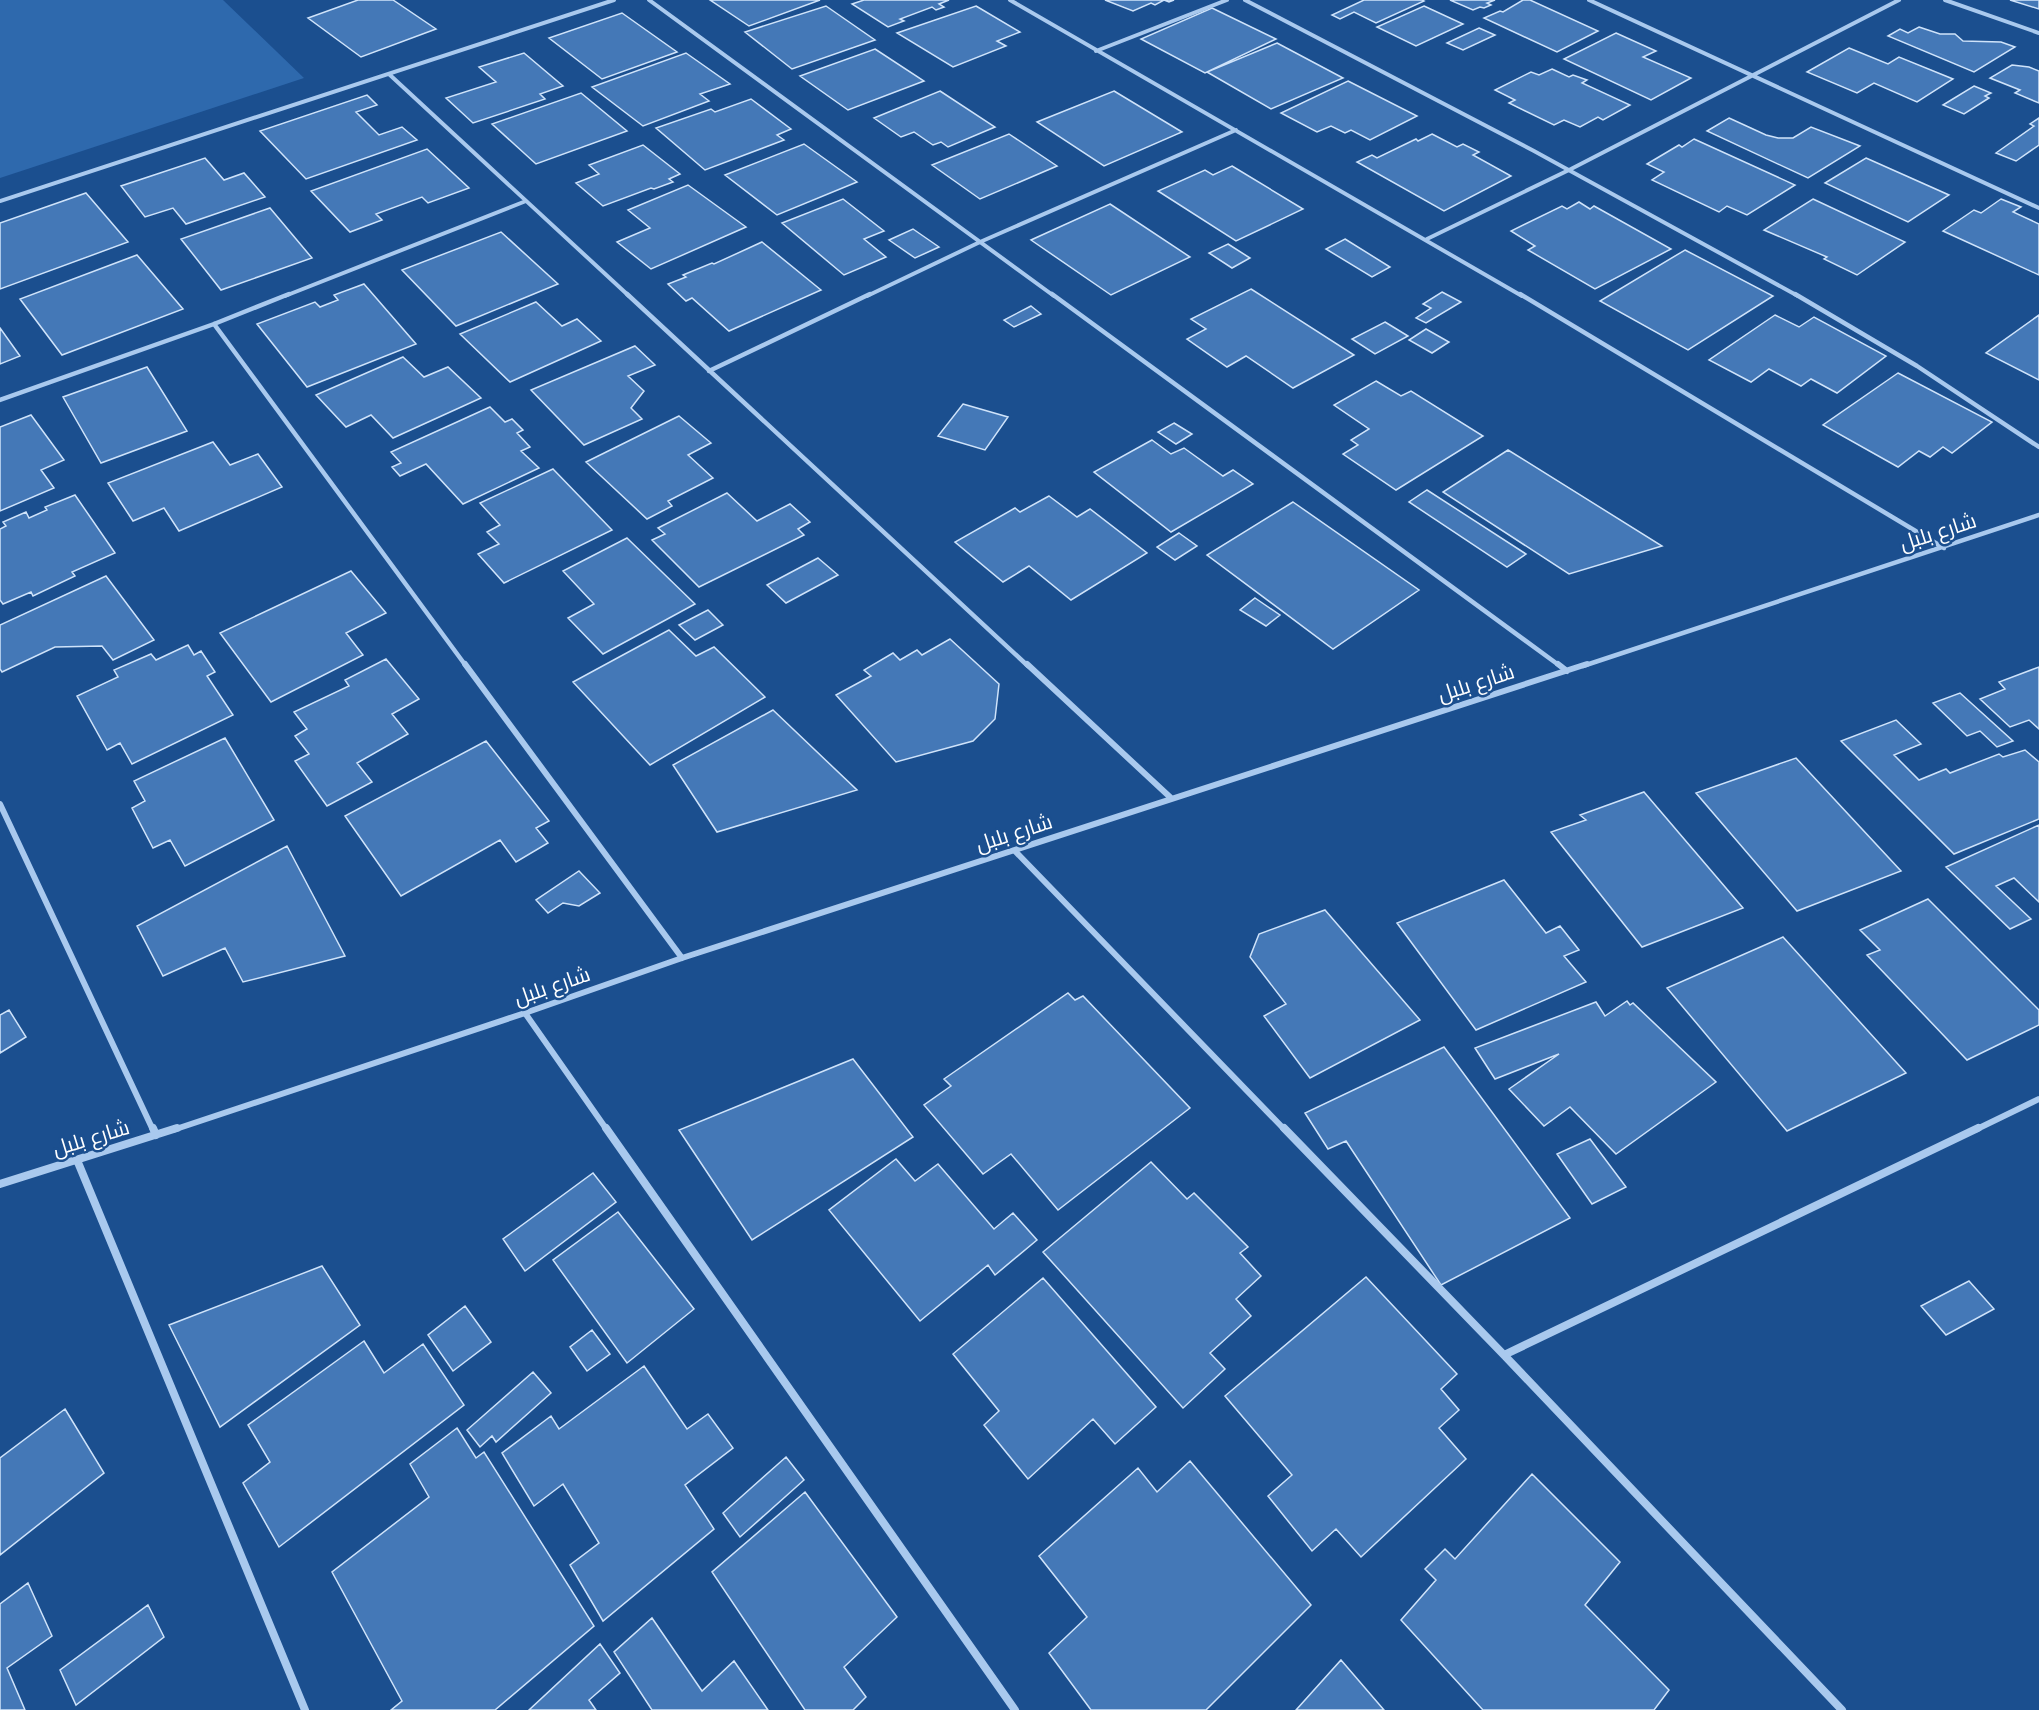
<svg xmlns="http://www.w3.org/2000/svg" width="2039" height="1710" font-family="Mulish,Cairo,sans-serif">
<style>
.green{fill:#2e69ad}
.building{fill:#4478b7;stroke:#cfe3fa;stroke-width:1.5}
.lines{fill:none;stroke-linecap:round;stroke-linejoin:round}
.minor-far3{stroke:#a9c9ee;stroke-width:4}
.minor-far2{stroke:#a9c9ee;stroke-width:4.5}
.minor-far1{stroke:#a9c9ee;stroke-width:6}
.minor{stroke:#a9c9ee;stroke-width:8}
.labels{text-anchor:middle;stroke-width:5;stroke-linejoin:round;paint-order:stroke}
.street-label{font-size:21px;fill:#fff;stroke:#1b4f8f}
</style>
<rect width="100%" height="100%" fill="#1b4f8f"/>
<!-- green -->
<path class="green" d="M0,0h223l81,78 -304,100z"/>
<!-- building -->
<path class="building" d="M358,0h35l43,29 -75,28 -53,-39z
M710,0h110l-71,26z
M864,0h85l-10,4 5,3 -8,3 -4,-3 -32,12 4,2 -16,6 -36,-23z
M1105,0h69l-5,2 -5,-2 -9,5 -4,-2 -18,8z
M1364,0h58l2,1 -48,22 -22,-11 -14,7 -8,-4z
M1450,0h45l-8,3 4,2 -7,3 -4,-1 -7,3z
M1523,0h7l68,31 -41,21 -73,-34 16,-7 3,1z
M2010,0h29v9z
M826,6l49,34 -83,29 -47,-37z
M976,6l44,26 -23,9 9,5 -53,21 -56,-34z
M1424,6l39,18 -47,22 -39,-19z
M1212,8l64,31 -71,34 -64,-34z
M622,13l55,39 -75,27 -53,-41z
M1919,27l21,7h15l8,7 38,1 14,5 -41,25 -86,-36 12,-7 8,4z
M1479,28l16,7 -32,15 -16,-7z
M1616,33l40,18 -13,6 48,21 -40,22 -87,-41z
M1277,43l66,35 -72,31 -64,-37z
M1849,48l39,16 11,-7 54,22 -36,23 -43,-19 -17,10 -50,-21z
M875,49l49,32 -76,29 -48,-34z
M524,53l39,33 -23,8 5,5 -72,24 -27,-25 50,-16 -17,-15z
M686,53l44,31 -30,10 9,7 -66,25 -51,-39z
M2012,65l17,2 10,4v32l-24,-10 5,-3 -30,-12z
M1552,69l17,8 4,-2 14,5 -5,3 48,22 -27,15 -5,-3 -18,10 -16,-7 -10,5 -45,-22 6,-3 -20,-10 36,-18 8,3z
M1348,81l69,35 -47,24 -19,-10 -6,3 -14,-7 -14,6 -36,-19z
M1974,86l17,7 -6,3 4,2 -25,16 -21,-9z
M940,91l55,36 -47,20 -7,-5 -8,3 -19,-13 -13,5 -27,-19z
M1114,91l68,41 -78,34 -67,-44z
M581,93l46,38 -91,33 -44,-40z
M367,95l10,10 -21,7 23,23 23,-8 15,13 -111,39 -46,-48z
M751,99l40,30 -14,6 7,5 -79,30 -49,-42 55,-19 4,3z
M1729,118l37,17 12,3h15l18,-11 49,19 -52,32 -101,-47z
M2039,118v27l-23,16 -20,-8 38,-27 -4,-2z
M1009,134l48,32 -77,33 -48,-34z
M1432,134l25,13 6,-3 16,8 -6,3 38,21 -67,35 -87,-49 15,-7 5,3 39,-19 2,2z
M1694,139l101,46 -48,30 -20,-9 -8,6 -67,-32 12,-8 -17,-8 32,-19 3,2z
M804,144l53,38 -80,33 -52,-40z
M643,145l37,29 -11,5 4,3 -19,7 -3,-1 -48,18 -27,-23 23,-9 -10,-9z
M427,149l42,39 -41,15 -6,-6 -46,17 6,6 -32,12 -39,-41z
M205,158l19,22 20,-7 21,24 -79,27 -13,-16 -28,9 -24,-31z
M1866,158l83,37 -41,27 -83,-39z
M1232,166l71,43 -67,32 -78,-50 47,-21 8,5z
M688,185l58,42 -95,42 -34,-27 33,-14 -22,-18z
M86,193l42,49 -128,47v-66z
M843,199l41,32 -20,8 22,18 -42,18 -62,-52z
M1813,199l92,43 -48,33 -33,-16 3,-2 -63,-27z
M2001,199l20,8 -8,5 26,12v51l-96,-44 31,-21 7,3z
M1579,202l11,7 4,-3 77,43 -76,40 -67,-39 7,-4 -24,-15 51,-25 5,3z
M1110,204l80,53 -79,38 -80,-55z
M270,208l42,50 -91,32 -40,-51z
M913,229l26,18 -24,11 -26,-18z
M501,232l57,52 -102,42 -54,-56z
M1345,239l45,28 -18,10 -46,-28z
M762,242l59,48 -92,41 -37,-33 -6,3 -18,-17 18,-7 -3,-2 29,-12 2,1z
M1228,244l22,14 -18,10 -23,-15z
M1685,250l88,46 -85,54 -88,-49z
M137,255l46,54 -121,46 -42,-56z
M364,284l52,60 -109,43 -50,-63 58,-22 5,5 18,-7 -4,-5z
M1251,289l103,66 -61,33 -47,-32 -19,11 -40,-28 19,-10 -15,-10z
M1442,292l19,10 -35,21 -10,-5 15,-10 -8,-4z
M536,302l26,24 15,-7 24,22 -91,41 -50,-48z
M1031,306l10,8 -27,13 -10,-7z
M1775,315l24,12 15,-10 72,39 -49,37 -26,-14 -10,7 -32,-17 -18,13 -42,-22z
M2039,315v65l-53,-27z
M1385,322l23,14 -33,18 -23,-15z
M0,328l20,28 -20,8z
M1426,329l23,13 -17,11 -23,-13z
M635,346l20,19 -27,11 16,15 -13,17 11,11 -58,26 -53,-55z
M403,357l21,20 24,-10 33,31 -88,40 -22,-23 -25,12 -30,-32z
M147,367l40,64 -86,32 -38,-66z
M1898,373l94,49 -40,31 -9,-6 -13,10 -11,-6 -21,16 -75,-42z
M1376,381l25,15 10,-5 72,45 -87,54 -53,-36 15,-9 -7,-5 18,-11 -35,-24z
M963,404l45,13 -23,33 -47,-14z
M490,407l15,15 7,-3 11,11 -6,3 13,14 -9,4 18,17 -76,36 -37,-40 -26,12 -8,-9 9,-4 -10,-11z
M31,415l33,45 -23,10 13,18 -54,23v-84z
M679,416l32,27 -23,12 25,23 -45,23 4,5 -25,13 -61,-57z
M1174,423l18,11 -16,10 -18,-12z
M1152,440l19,14 13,-6 39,28 10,-6 20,14 -82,48 -77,-60z
M213,442l17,23 28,-11 24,33 -103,44 -15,-23 -31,13 -25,-38z
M1508,450l154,96 -93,28 -126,-82z
M553,469l59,61 -108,53 -26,-29 21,-10 -12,-12 13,-7 -20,-22z
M1427,490l99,64 -19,13 -98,-65z
M727,493l30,28 33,-17 20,18 -12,7 6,6 -105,52 -47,-47 13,-6 -7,-6z
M75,495l40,58 -43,19 3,4 -42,20 -2,-4 -28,12 -3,-4v-71l6,-3 -3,-4 23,-10 3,6 18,-8 -2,-3z
M1049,496l28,21 13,-8 57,44 -76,47 -42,-34 -26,16 -48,-40 60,-34 5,4z
M1293,502l126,88 -86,59 -126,-94z
M1179,533l18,13 -22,14 -18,-13z
M627,538l68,66 -92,50 -35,-36 26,-14 -31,-33z
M818,558l20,17 -52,28 -19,-18z
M351,571l35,42 -40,20 17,22 -92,47 -51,-69z
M106,576l48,64 -41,20 -11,-14 -47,1 -53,25 -2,-3v-44z
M1255,598l25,17 -14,11 -26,-16z
M708,610l15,15 -28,15 -16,-15z
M669,630l27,26 18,-9 51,50 -115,68 -77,-83z
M950,639l49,45 -4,35 -22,22 -77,21 -60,-67 35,-19 -7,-6 29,-17 7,7 17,-10 5,5z
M188,645l6,10 7,-4 14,21 -8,4 26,39 -101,49 -12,-21 -13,7 -30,-54 41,-19 -4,-7 37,-16 5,6z
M386,659l33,40 -27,15 16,20 -51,29 15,19 -45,24 -32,-45 14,-7 -14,-18 12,-7 -13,-17 55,-26 -4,-6z
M2039,667v62l-10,-9 -19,7 -30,-28 25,-10 -6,-7z
M1960,693l53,48 -16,6 -17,-16 -13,5 -34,-33z
M773,710l84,80 -140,42 -44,-67z
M1896,720l25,24 -27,11 25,25 27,-11 4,4 49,-19 4,3 22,-7 14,12v57l-85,35 -113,-113z
M225,738l49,82 -89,46 -15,-26 -17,8 -21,-40 13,-7 -11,-20z
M486,741l63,80 -13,7 12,15 -32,19 -16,-22 -99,56 -56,-80z
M1796,758l105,113 -104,40 -101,-118z
M1644,792l99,116 -101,39 -91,-115 35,-12 -6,-5z
M2039,825v77l-25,-24 -18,8 35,33 -21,10 -64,-62z
M287,846l58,110 -102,26 -18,-34 -62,28 -26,-50z
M579,871l21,22 -21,13 -16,-3 -15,10 -12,-13z
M1504,880l42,53 14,-7 19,24 -15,6 22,26 -110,48 -79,-107z
M1928,899l111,111v15l-72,35 -100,-105 13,-5 -20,-20z
M1325,910l95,110 -110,58 -46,-62 22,-12 -36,-47 9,-23z
M1783,937l123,136 -119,58 -120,-143z
M1068,993l7,7 8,-4 107,112 -132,102 -47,-56 -28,20 -59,-69 27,-19 -7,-7z
M1627,1001l3,4 3,-2 83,79 -100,72 -46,-47 -26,19 -35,-37 50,-35 -64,25 -20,-31 121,-46 9,14z
M9,1010l17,27 -26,16v-38z
M1444,1047l126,171 -129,67 -95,-144 -18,8 -23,-36z
M853,1059l60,78 -161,103 -73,-110z
M1590,1139l36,48 -34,17 -35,-50z
M896,1159l19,22 23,-17 56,65 19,-16 24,27 -42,35 -7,-10 -68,56 -91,-111z
M1151,1162l36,37 7,-6 54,54 -8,6 21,23 -25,23 15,17 -41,37 15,16 -42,39 -140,-156z
M593,1173l23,29 -91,69 -22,-32z
M618,1212l76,97 -67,54 -74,-103z
M322,1266l38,59 -140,102 -51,-102z
M1366,1277l91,97 -16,15 18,21 -20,18 27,31 -105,98 -25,-28 -24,22 -44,-55 24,-21 -67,-79z
M1043,1278l113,129 -41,37 -22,-25 -65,60 -44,-54 15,-14 -46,-57z
M1969,1281l25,28 -48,26 -25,-29z
M465,1306l26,36 -38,29 -25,-36z
M592,1330l18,24 -23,17 -17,-24z
M364,1341l20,32 39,-29 41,61 -185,142 -36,-64 27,-21 -22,-37z
M644,1366l43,63 21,-15 25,34 -48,37 29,44 -111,92 -33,-56 29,-22 -36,-59 -29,22 -32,-53 49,-37 8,13z
M533,1372l18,21 -55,49 -4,-6 -12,11 -13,-17z
M65,1409l39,64 -104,82v-97z
M457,1428l19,30 8,-6 110,174 -99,84h-104l11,-9 -70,-129 97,-75 -19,-33z
M786,1457l18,23 -64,57 -17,-24z
M1190,1461l121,144 -105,105h-115l-42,-57 38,-36 -48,-61 99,-88 19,24z
M1532,1474l88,88 -35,43 84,85 -15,20h-171l-82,-90 35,-40 -11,-11 20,-20 10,10z
M805,1492l92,125 -53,50 22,30 -13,13h-48l-93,-138z
M28,1583l24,53 -45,32 18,42h-25v-106z
M148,1605l16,32 -88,68 -16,-35z
M652,1618l50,73 32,-30 34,49h-116l-38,-58z
M600,1644l20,29 -31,27 7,10h-67z
M1341,1660l43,50h-88z"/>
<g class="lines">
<!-- minor-far3 -->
<path class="minor-far3" d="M649,0l405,296
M1010,0l512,296
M1245,0l289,151 264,145
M1589,0l450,208
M1945,0l94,33
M1096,51l131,-51
M390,75l239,221
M0,201l614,-201
M1427,239l144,-70 328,-169
M285,296l241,-95
M867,296l113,-54 256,-112"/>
<!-- minor-far2 -->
<path class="minor-far2" d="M627,294l401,372
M1052,294l508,372
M1520,294l424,254
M1795,294l122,72 122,81
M214,324l252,342
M709,371l161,-77
M0,400l214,-76 75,-30
M1583,666l456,-151"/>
<!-- minor-far1 -->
<path class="minor-far1" d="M465,664l217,294
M1027,664l144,134
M1558,664l9,7
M0,804l153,326
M1015,851l270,279
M525,1013l82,117
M173,1130l352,-117 157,-55 905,-294
M1975,1130l64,-31"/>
<!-- minor -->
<path class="minor" d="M153,1128l3,7
M606,1128l409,582
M1284,1128l220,227 338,355
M77,1160l228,550
M0,1184l177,-56
M1504,1355l474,-227"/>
</g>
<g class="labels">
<!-- street labels -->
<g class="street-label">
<text transform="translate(1938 532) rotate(-18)" y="7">شارع بلبل</text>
<text transform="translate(1476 683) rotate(-18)" y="7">شارع بلبل</text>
<text transform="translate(1014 833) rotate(-18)" y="7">شارع بلبل</text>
<text transform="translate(552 986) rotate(-19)" y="7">شارع بلبل</text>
<text transform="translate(91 1138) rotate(-17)" y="7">شارع بلبل</text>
</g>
</g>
</svg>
